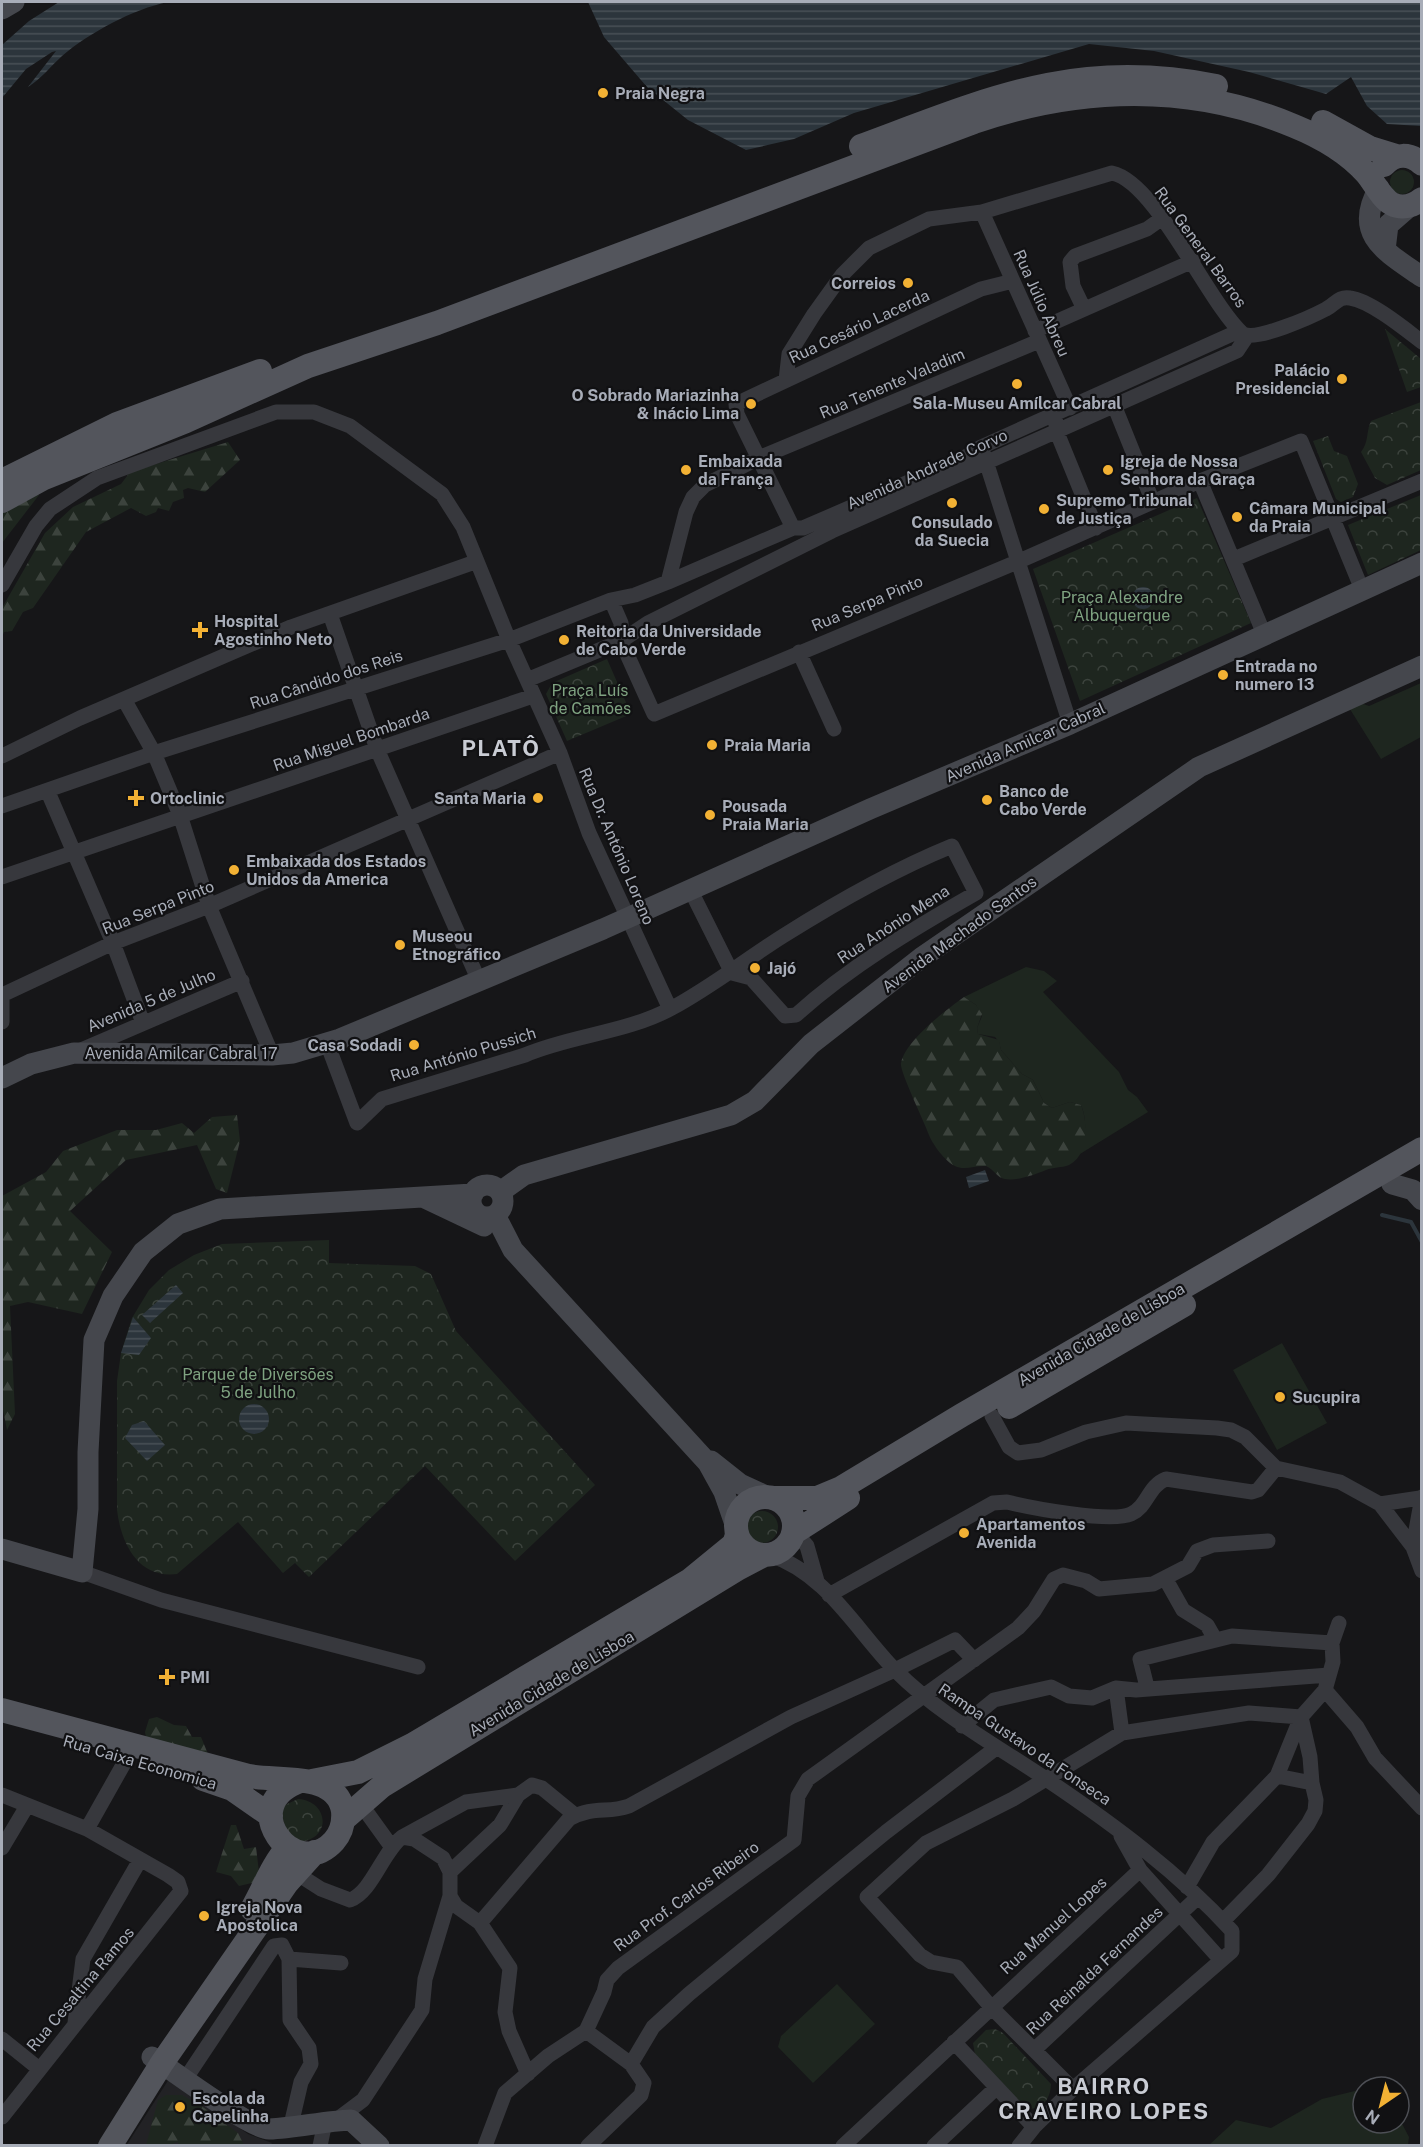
<svg xmlns="http://www.w3.org/2000/svg" width="1423" height="2147" font-family="'Public Sans',sans-serif">
<style>
.built{fill:#222225}
.grass{fill:#1e261f}
.forest{fill:url(#forest-firs)}
.park{fill:url(#park-crowns)}
.water{fill:url(#water-rules)}
.lines{fill:none;stroke-linecap:round;stroke-linejoin:round}
.stream{stroke:#2c353c;stroke-width:4}
.street{stroke:#37383d;stroke-width:15}
.secondary{stroke:#45474d;stroke-width:21}
.primary{stroke:#53555c;stroke-width:24}
.poi-dot{fill:#f2b134;stroke:#111113;stroke-width:2}
.labels{text-anchor:middle;stroke-width:4.5;stroke-linejoin:round;paint-order:stroke}
.poi-label{font-size:16px;font-weight:bold;fill:#a8adb8;stroke:#111113;text-anchor:start}
.street-label{font-size:16px;fill:#a8adb8;stroke:#111113}
.park-label{font-size:16px;fill:#7fa381;stroke:#111113}
.district-label{font-size:22px;font-weight:bold;letter-spacing:1.5px;fill:#c9ccd4;stroke:#111113}
</style>
<defs>
<pattern id="forest-firs" width="22" height="20" patternUnits="userSpaceOnUse" patternTransform="scale(1.5)"><rect width="22" height="20" fill="#1e261f"/><path d="M5 1l3.5 6h-7zM16 11l3.5 6h-7z" fill="#3c433d"/></pattern>
<pattern id="park-crowns" width="20" height="18" patternUnits="userSpaceOnUse" patternTransform="scale(1.5)"><rect width="20" height="18" fill="#1e261f"/><path d="M2 6a3 3 0 1 1 6 0M12 15a3 3 0 1 1 6 0" fill="none" stroke="#3c433d"/></pattern>
<pattern id="water-rules" width="6" height="5" patternUnits="userSpaceOnUse" patternTransform="scale(1.5)"><rect width="6" height="5" fill="#2c353c"/><path d="M0 2.5h6" fill="none" stroke="#485056"/></pattern>
</defs>
<rect width="100%" height="100%" fill="#161618"/>
<!-- built -->
<path class="built" d="M169,2079l79,55 24,9 -2,3h-144z"/>
<!-- grass -->
<path class="grass" d="M1390 182a12 12 0 1 1 24 0a12 12 0 1 1-24 0Z
M1421,683v54l-40,22 -33,-53 7,-5 14,5z
M1026,967l18,4 13,10 -14,11 76,80 9,18 9,7 11,15 -68,42c5,-17 8,-32 1,-49l-11,-3 -18,6 -8,-5 -11,-23 -11,-6 -21,-24 -2,-8 -4,-5 -17,-3 -1,-6 5,-12 -6,-11 -12,-8z
M1282,1343l45,80 -50,27 -44,-80z
M837,1984l38,40 -62,59 -35,-36 3,-11z
M1363,2089v34h36v-5l10,19 -1,8h-199l27,-25 35,8 51,-29z"/>
<!-- forest -->
<path class="forest" d="M228,442l12,18 -35,32 -17,-4 -5,2 1,8 -11,4 -4,9 -11,-3 -2,4 -10,4 -15,-8 -45,24 -53,76 -10,4 -11,19 -8,1 -2,5v-29l43,-75 28,-26 48,-23 9,-12z
M33,487l6,8 -37,48v-42z
M964,997l12,8 6,9 -5,14 1,6 21,6 2,10 21,24 11,6 11,23 8,5 18,-6 11,3c7,17 8,50 -12,60 -8,3 -16,2 -23,5 -13,5 -28,11 -41,9 -8,-1 -11,-10 -19,-13 -11,-1 -21,5 -31,0 -10,-5 -22,-21 -26,-31 -4,-12 -30,-65 -28,-72 5,-23 45,-53 63,-66z
M237,1115l3,26 -13,52 -11,-4 -19,-44 -71,15 -56,51 42,41 -30,62 -54,-12 -18,4 5,108 -8,16 -5,-25v-209l44,-24 17,-21 54,-21h39l26,-7 12,10 18,-16z
M157,1717l17,8 12,1 6,11h9l7,17 -61,-11 -2,-11 4,-13z
M231,1825h5l8,24 12,-2 4,34 -21,5 -8,-10 -15,-4z
M166,2095h16l18,10 38,28 6,12 -66,1v-4l-8,3h-27h3l12,-45z"/>
<!-- park -->
<path class="park" d="M1385,329l36,30v28l-14,5z
M1421,402v68l-34,15 -12,-7 -14,-26c8,-10 5,-20 10,-31z
M1328,436l6,15 13,5 11,28 -5,13 -12,5 -5,-3 -23,-58z
M1421,495v55l-53,25 -20,-50z
M1197,498l54,125 -171,78 -47,-132z
M607,659l24,55 -64,27 -21,-47 6,-11z
M329,1240v23l86,3 16,8 25,57 139,154 -80,76 -90,-95 -116,111 -14,-14 -12,10 -45,-51 -61,52c-39,5 -56,-31 -60,-64v-129l4,-28 11,-35 17,-28 20,-20 25,-15 28,-11z
M746 1527a16 16 0 1 1 32 0a16 16 0 1 1-32 0Z
M298,1799c33,2 35,46 -7,43l-11,-31 5,-6z
M995,2029l8,4 48,51c-1,18 -10,26 -28,25l-47,-49 -3,-17 13,-13z"/>
<!-- water -->
<path class="water" d="M59,2h109c-35,7 -79,31 -106,54 -12,11 -21,23 -34,31l28,-36 -4,1 -26,17 -24,29v-53l27,-24z
M588,2h833v124l-34,-2 -20,-18 -16,-29 -25,17 -77,-22 -95,-21 -65,-7 -235,69 -60,26 -48,11 -58,-30 -41,-33 -43,-50z
M1132 598a11 11 0 1 1 22 0a11 11 0 1 1-22 0Z
M985,1170l4,11 -20,7 -3,-11z
M176,1285l7,8 -33,30 -8,-8z
M133,1317l18,21 -12,17 -18,-2z
M239 1419a15 15 0 1 1 30 0a15 15 0 1 1-30 0Z
M144,1421l21,24 -18,16 -22,-23 7,-13z"/>
<g class="lines">
<!-- stream -->
<path class="stream" d="M1382,1215l29,7 11,20"/>
<!-- street -->
<path class="street" d="M982,212l88,196
M1084,309l-11,-23 -3,-24 5,-6 72,-27 14,-10
M1035,331l158,-70
M786,380l3,-26 25,-40 28,-39 27,-27 60,-29 53,-7 130,-39c44,9 96,130 131,161 14,7 68,-17 83,-25 10,-5 12,-13 24,-11 21,3 55,31 72,44
M1114,405l39,97
M1056,422v8l40,98
M984,455l86,269
M1200,481l101,-40 62,151
M793,528l-56,-114 -1,-10 245,-115 32,-8
M1234,559l188,-78
M668,582l18,-70 7,-15 12,-12 54,-27 280,-117
M2,585l34,-59 14,-17 47,-31 179,-66h38l36,14 92,68 21,33 46,113 51,113 29,80 81,176
M611,600l10,23v18l33,73 363,-152 183,-81 64,153
M330,614l47,135 102,232
M799,652l35,77
M527,680l94,-39 27,-18 184,-92 405,-180 10,-15
M125,701l29,52 26,62 29,91 63,149
M2,756l78,-38 211,-91 184,-65
M48,792l65,151 30,80
M2,806l152,-53 355,-113 102,-40 24,-5 33,-13 125,-54h10l161,-70 17,-11 258,-116
M2,877l531,-181
M690,889l42,84
M2,995l111,-52 96,-37 351,-153
M2,1000v22
M327,1043l30,80 25,-24 143,-44c47,-20 101,-22 147,-47 39,-21 73,-48 111,-72 54,-34 110,-66 169,-90l24,47c-63,36 -127,74 -180,122l-11,1 -34,-38 -19,-5
M79,1051l163,-70
M992,1416l17,31 9,6 23,-3 45,-18 40,-9 91,5 14,2 14,7 31,31 64,14 40,22 40,-6
M1422,1497l-9,50 9,24
M1380,1504l33,43
M795,1532l12,14 10,35
M770,1555c56,18 86,75 125,115 45,45 99,74 151,109 67,45 132,93 186,152v20l-159,138 -39,38 -15,19
M82,1572l79,28 257,67
M1165,1578l18,32 24,15 8,14
M829,1595l164,-92 14,-1c24,6 104,21 124,12 17,-8 17,-28 35,-35l86,13 6,-2 18,-22
M1147,1687l-7,-28 92,-23 100,7
M1325,1690l32,37 18,31 47,50
M962,1726l32,-26 57,-13 18,9 23,2 24,-10 20,2 193,-15
M1122,1733l127,-20 52,4 9,40 2,26 4,17 -1,11 -7,13 -40,51 -45,46
M1277,1776l35,7
M2,1795l85,34 81,46 10,7 3,9 -179,226
M518,1795l14,-10 10,3 33,27
M360,1803l31,43
M87,1829l40,-71
M1121,1836l19,34 80,89
M402,1837l64,-35 52,-7 -18,30 -50,47
M2,1848l25,-42
M296,1873l25,16 29,11c22,-8 32,-47 52,-63l12,2 29,19 7,14v24l6,10 24,17 30,45 -5,44 4,19 19,43
M1187,1887l26,-45 64,-66 24,-59 24,-27 8,-28 -1,-19 7,-20
M480,1923l89,-104c26,-14 37,-5 60,-13l162,-89 104,-47 60,-30 19,20
M289,1959l1,61 19,28 2,16 -10,18 -10,43
M75,2023l8,-64 57,-99
M586,2031l45,33 13,19 -3,12 -53,51
M2,2039l36,29
M954,2042l80,85
M1034,2050l163,-152
M631,2064l22,-37 36,-33 197,-162 110,-84
M186,2078l88,-132 8,-1 7,14 52,4
M1073,2089l-82,-82 -34,-40 -26,-5 -11,-7 -53,-58 59,-54 87,-44 109,-66 -6,-45
M335,2121l28,-21 59,-90 3,-31 25,-83
M320,2146l5,-24
M485,2146l20,-53 43,-37 38,-25 18,-39 3,-12 11,-12 176,-128 4,-44 10,-17 210,-151 16,-17 20,-32 9,-4 23,6 13,8 54,-5 35,-18 9,-15 16,-6 55,-4
M843,2146l297,-276
M934,2146l62,-58"/>
<!-- secondary -->
<path class="secondary" d="M2,9l12,-7
M1379,188c-27,47 7,64 43,89
M1385,250l3,-25 23,-20
M2,1078l29,-14 43,-11 198,2 21,-2 47,-14 263,-110 267,-120 200,-85 352,-161
M1392,1184l21,6 9,10
M471 1201a16 16 0 1 1 32 0a16 16 0 1 1-32 0Z
M500,1192l24,-17 207,-60 24,-14 56,-57 110,-86 278,-191 223,-101
M425,1198l59,28
M495,1215l18,35 195,213 16,29 12,35
M711,1461l29,23 26,12
M2,1549l80,23 6,-63v-57l6,-112 19,-44 30,-44 35,-28 42,-15 253,-15
M152,2057c20,13 100,73 117,72 27,-1 55,-8 82,-9l28,26"/>
<!-- primary -->
<path class="primary" d="M1323,122l47,26 26,8
M861,146c127,-47 215,-88 355,-60
M1384,165c11,-12 26,-12 38,-1
M2,481l115,-57 143,-53
M2,501l42,-23 142,-57 122,-55 129,-43 537,-201c105,-36 216,-40 320,4 27,11 52,25 72,47 8,9 15,25 26,31 10,5 21,2 30,-5
M1009,1407l175,-102
M736 1526a29 29 0 1 1 58 0a29 29 0 1 1-58 0Z
M775,1498h42l24,-10 121,-73 460,-266
M795,1532l53,-34
M2,1710l247,66c29,6 88,-5 94,35 1,11 -2,22 -9,30 -39,43 -100,-36 -34,-60
M203,1779l29,10 39,27
M312,1781l46,-9 54,-27 278,-165 44,-36 3,-9
M343,1820l39,-34 357,-218 25,-13
M252,1909c11,-19 21,-46 36,-62
M110,2146l52,-83 125,-180 28,-31"/>
</g>
<!-- markers -->
<g class="poi-dot">
<circle cx="603" cy="93" r="6"/>
<circle cx="908" cy="283" r="6"/>
<circle cx="1342" cy="379" r="6"/>
<circle cx="1017" cy="384" r="6"/>
<circle cx="751" cy="404" r="6"/>
<circle cx="686" cy="470" r="6"/>
<circle cx="1108" cy="470" r="6"/>
<circle cx="952" cy="503" r="6"/>
<circle cx="1044" cy="509" r="6"/>
<circle cx="1237" cy="517" r="6"/>
<path d="M197 621h6v6h6v6h-6v6h-6v-6h-6v-6h6z"/>
<circle cx="564" cy="640" r="6"/>
<circle cx="1223" cy="675" r="6"/>
<circle cx="712" cy="745" r="6"/>
<path d="M133 789h6v6h6v6h-6v6h-6v-6h-6v-6h6z"/>
<circle cx="538" cy="798" r="6"/>
<circle cx="987" cy="800" r="6"/>
<circle cx="710" cy="815" r="6"/>
<circle cx="234" cy="870" r="6"/>
<circle cx="400" cy="945" r="6"/>
<circle cx="755" cy="968" r="6"/>
<circle cx="414" cy="1045" r="6"/>
<circle cx="1280" cy="1397" r="6"/>
<circle cx="964" cy="1533" r="6"/>
<path d="M164 1668h6v6h6v6h-6v6h-6v-6h-6v-6h6z"/>
<circle cx="204" cy="1916" r="6"/>
<circle cx="180" cy="2107" r="6"/>
</g>
<g class="labels">
<!-- poi labels -->
<g class="poi-label">
<text x="615" y="99">Praia Negra</text>
<text x="896" y="289" text-anchor="end">Correios</text>
<text x="1330" y="376" text-anchor="end">Palácio<tspan x="1330" dy="18">Presidencial</tspan></text>
<text x="739" y="401" text-anchor="end">O Sobrado Mariazinha<tspan x="739" dy="18">&amp; Inácio Lima</tspan></text>
<text x="1017" y="409" text-anchor="middle">Sala-Museu Amílcar Cabral</text>
<text x="698" y="467">Embaixada<tspan x="698" dy="18">da França</tspan></text>
<text x="1120" y="467">Igreja de Nossa<tspan x="1120" dy="18">Senhora da Graça</tspan></text>
<text x="1056" y="506">Supremo Tribunal<tspan x="1056" dy="18">de Justiça</tspan></text>
<text x="1249" y="514">Câmara Municipal<tspan x="1249" dy="18">da Praia</tspan></text>
<text x="952" y="528" text-anchor="middle">Consulado<tspan x="952" dy="18">da Suecia</tspan></text>
<text x="214" y="627">Hospital<tspan x="214" dy="18">Agostinho Neto</tspan></text>
<text x="576" y="637">Reitoria da Universidade<tspan x="576" dy="18">de Cabo Verde</tspan></text>
<text x="1235" y="672">Entrada no<tspan x="1235" dy="18">numero 13</tspan></text>
<text x="724" y="751">Praia Maria</text>
<text x="999" y="797">Banco de<tspan x="999" dy="18">Cabo Verde</tspan></text>
<text x="150" y="804">Ortoclinic</text>
<text x="526" y="804" text-anchor="end">Santa Maria</text>
<text x="722" y="812">Pousada<tspan x="722" dy="18">Praia Maria</tspan></text>
<text x="246" y="867">Embaixada dos Estados<tspan x="246" dy="18">Unidos da America</tspan></text>
<text x="412" y="942">Museou<tspan x="412" dy="18">Etnográfico</tspan></text>
<text x="767" y="974">Jajó</text>
<text x="402" y="1051" text-anchor="end">Casa Sodadi</text>
<text x="1292" y="1403">Sucupira</text>
<text x="976" y="1530">Apartamentos<tspan x="976" dy="18">Avenida</tspan></text>
<text x="180" y="1683">PMI</text>
<text x="216" y="1913">Igreja Nova<tspan x="216" dy="18">Apostolica</tspan></text>
<text x="192" y="2104">Escola da<tspan x="192" dy="18">Capelinha</tspan></text>
</g>
<!-- street labels -->
<g class="street-label">
<text transform="translate(1201 247) rotate(54)" y="6">Rua General Barros</text>
<text transform="translate(1042 303) rotate(66)" y="6">Rua Júlio Abreu</text>
<text transform="translate(859 326) rotate(-25)" y="6">Rua Cesário Lacerda</text>
<text transform="translate(892 383) rotate(-23)" y="6">Rua Tenente Valadim</text>
<text transform="translate(927 469) rotate(-24)" y="6">Avenida Andrade Corvo</text>
<text transform="translate(867 603) rotate(-23)" y="6">Rua Serpa Pinto</text>
<text transform="translate(326 679) rotate(-18)" y="6">Rua Cândido dos Reis</text>
<text transform="translate(351 739) rotate(-19)" y="6">Rua Miguel Bombarda</text>
<text transform="translate(1025 742) rotate(-24)" y="6">Avenida Amilcar Cabral</text>
<text transform="translate(617 846) rotate(67)" y="6">Rua Dr. António Loreno</text>
<text transform="translate(158 907) rotate(-22)" y="6">Rua Serpa Pinto</text>
<text transform="translate(893 924) rotate(-33)" y="6">Rua Anónio Mena</text>
<text transform="translate(959 934) rotate(-36)" y="6">Avenida Machado Santos</text>
<text transform="translate(151 1000) rotate(-23)" y="6">Avenida 5 de Julho</text>
<text x="181" y="1059">Avenida Amilcar Cabral 17</text>
<text transform="translate(463 1054) rotate(-17)" y="6">Rua António Pussich</text>
<text transform="translate(1101 1334) rotate(-30)" y="6">Avenida Cidade de Lisboa</text>
<text transform="translate(551 1683) rotate(-31)" y="6">Avenida Cidade de Lisboa</text>
<text transform="translate(1025 1744) rotate(34)" y="6">Rampa Gustavo da Fonseca</text>
<text transform="translate(140 1762) rotate(16)" y="6">Rua Caixa Economica</text>
<text transform="translate(686 1896) rotate(-36)" y="6">Rua Prof. Carlos Ribeiro</text>
<text transform="translate(1053 1925) rotate(-42)" y="6">Rua Manuel Lopes</text>
<text transform="translate(1094 1970) rotate(-43)" y="6">Rua Reinalda Fernandes</text>
<text transform="translate(80 1989) rotate(-50)" y="6">Rua Cesaltina Ramos</text>
</g>
<!-- park labels -->
<g class="park-label">
<text x="1122" y="603">Praça Alexandre<tspan x="1122" dy="18">Albuquerque</tspan></text>
<text x="590" y="696">Praça Luís<tspan x="590" dy="18">de Camões</tspan></text>
<text x="258" y="1380">Parque de Diversões<tspan x="258" dy="18">5 de Julho</tspan></text>
</g>
<!-- district labels -->
<g class="district-label">
<text x="501" y="756">PLATÔ</text>
<text x="1104" y="2094">BAIRRO<tspan x="1104" dy="25">CRAVEIRO LOPES</tspan></text>
</g>
</g>
<!-- border -->
<rect width="1423" height="2147" fill="none" stroke="#a8adb8" stroke-width="6"/>
<!-- north arrow -->
<g transform="translate(1381 2105) rotate(215)"><circle r="28" fill="#111113" stroke="#4d4f55" stroke-width="1.5"/>
<path d="M0-4.5L10 22L0 15L-10 22Z" fill="#f2b134"/>
<text y="-9" font-size="16" font-weight="bold" text-anchor="middle" fill="#a8adb8">N</text>
</g>
</svg>
